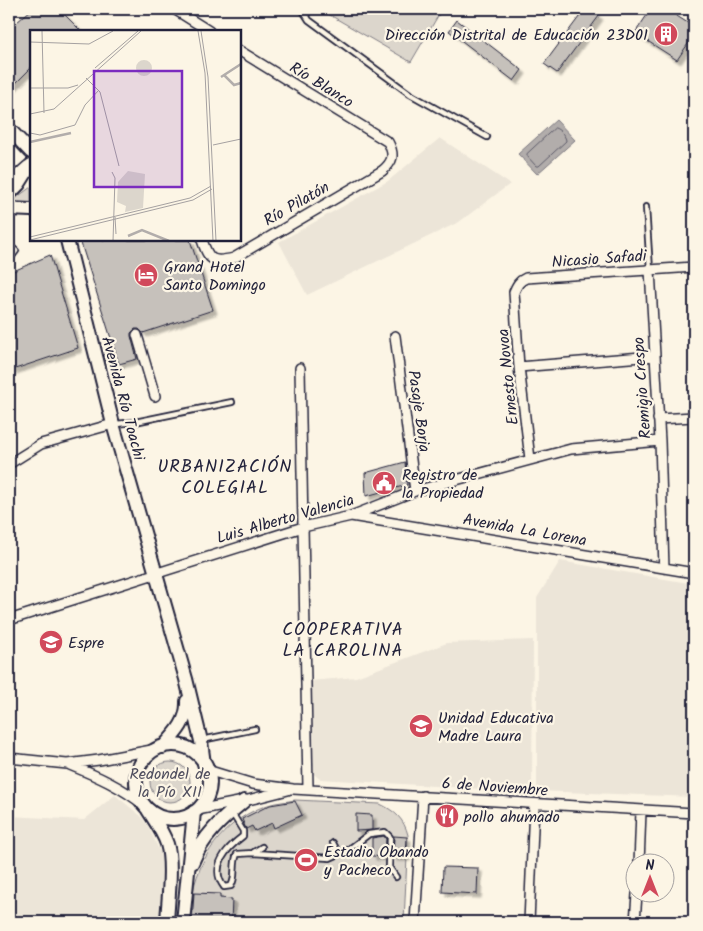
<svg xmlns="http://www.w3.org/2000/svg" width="703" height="931" font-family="Kalam,sans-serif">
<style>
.built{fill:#ece5d8}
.green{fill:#dcd6cc;stroke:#7f7c84}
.water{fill:#b2adab;stroke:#78757e}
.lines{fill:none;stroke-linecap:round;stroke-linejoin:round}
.shore{stroke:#5c5a68;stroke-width:1}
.building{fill:#c6c1bb;stroke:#22223b;filter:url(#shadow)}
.lane-casing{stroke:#22223b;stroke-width:8}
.street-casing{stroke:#22223b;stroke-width:12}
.secondary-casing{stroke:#22223b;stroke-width:16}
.lane{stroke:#fcf5e5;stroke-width:4.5}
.street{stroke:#fcf5e5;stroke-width:9}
.secondary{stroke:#fcf5e5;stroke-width:12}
.labels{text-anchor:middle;stroke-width:4.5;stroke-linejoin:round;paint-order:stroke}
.poi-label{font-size:16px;fill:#22223b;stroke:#fcf5e5;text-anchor:start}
.street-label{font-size:16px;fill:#22223b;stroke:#fcf5e5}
.park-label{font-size:16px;fill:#504f5f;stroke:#fcf5e5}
.neighbourhood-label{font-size:18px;letter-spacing:1px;fill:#22223b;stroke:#fcf5e5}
.inset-river{fill:none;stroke:#b2adab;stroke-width:2.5}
.inset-road{fill:none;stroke:#a5a1a1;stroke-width:1}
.view{fill:#7b2cbf;fill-opacity:0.15;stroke:#7b2cbf;stroke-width:2.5}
.inset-edge{fill:none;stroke:#22223b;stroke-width:2.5}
</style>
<defs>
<filter id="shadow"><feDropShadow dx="4" dy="4" stdDeviation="1" flood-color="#0004"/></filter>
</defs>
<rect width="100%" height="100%" fill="#fcf5e5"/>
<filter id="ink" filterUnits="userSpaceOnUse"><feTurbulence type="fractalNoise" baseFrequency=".02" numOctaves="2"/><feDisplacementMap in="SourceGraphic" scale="10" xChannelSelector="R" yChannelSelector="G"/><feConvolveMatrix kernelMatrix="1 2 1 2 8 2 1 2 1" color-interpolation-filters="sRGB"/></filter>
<g filter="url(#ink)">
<!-- built -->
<path class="built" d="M440,138l70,46 -51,38 -152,73 -28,-53 109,-61z
M560,561l134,23v213l-157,-6v-193z
M533,640l-1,152 -212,-13 -9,-7 -1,-91 46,-4 91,-34z
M115,795l26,21 8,12 15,32 -1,62h-154v-106l75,4z"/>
<!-- green -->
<path class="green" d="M324,9h118l-31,53 -88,-51z
M31,187v16h-7l-15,2v-2z
M150 782a20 20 0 1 1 40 0a20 20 0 1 1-40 0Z
M295,800l85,4c15,7 24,15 28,31l-4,87h-213c1,-10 0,-21 2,-31 9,-40 35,-73 75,-86 8,-3 18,-3 27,-5z"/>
<!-- water -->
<path class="water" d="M556,120l19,20 -38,34 -19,-20z"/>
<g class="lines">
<!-- shore -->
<path class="shore" d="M555,128c4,1 11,8 11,13l-27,25h-3l-9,-10v-2z"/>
</g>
<!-- building -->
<path class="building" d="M32,9h27l22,22h-50v37l-22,22v-61z
M585,9h3l11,7 -42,57 -13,-9z
M651,9h15l28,18v8l-17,25 -42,-27z
M457,20l65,50 -8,11 -65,-50z
M80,240h110l23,70 -70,23 -4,-4h-4l-4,4v3l6,23 -18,5z
M50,255l28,93 -69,23v-98z
M405,462l2,23 -41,11 -1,-23z
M295,801l7,14 -28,13 -2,-5 -17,8 -3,-5 -6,3 -4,-10 28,-14z
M356,814l16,1v15l-16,1z
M384,836l2,3 -1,18 -13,-1v-18z
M394,836l13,1 -1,20h-13z
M443,867l35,1 -1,26 -35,-2z
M194,893l26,1v4l12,1 -1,23h-39z"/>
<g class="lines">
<!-- lane casing -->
<g class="lane-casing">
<path id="lane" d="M302,9l7,11 101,74 77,43
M646,207l4,63
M9,245l7,6 -7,9
M116,424l19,-2 97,-20
M202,740l53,-11
M232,813l11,18v5c-16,12 -34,31 -19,51l7,-1c6,-9 1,-21 6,-32l16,-1 77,5 18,-8 21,-16 16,-2 5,5 -1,30 7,10
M333,843l6,11
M254,852l8,-5"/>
</g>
<!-- street casing -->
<g class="street-casing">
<path id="street" d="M174,9l35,22
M9,182l18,-16
M202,240c7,21 10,23 32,18l148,-87c11,-9 13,-16 6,-29l-148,-91
M650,270l10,171 4,127
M137,335l18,61
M395,336l20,155
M519,367l135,-11
M300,368l8,421
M658,419l36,-2
M530,459l-11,-92 -5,-75c3,-7 5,-11 12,-14l168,-11
M9,464l32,-20 72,-20
M351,516l343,57
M9,620l294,-93 48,-11 64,-25 156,-42 89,-8
M9,758l58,6 32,-4 58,-11
M70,765c27,11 52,22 75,41
M207,770l46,14 40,5 401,24
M197,810l47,-9 44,-11
M639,864l2,-53
M415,922l8,-126
M529,922l5,-117
M635,922l2,-28"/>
</g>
<!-- secondary casing -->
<g class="secondary-casing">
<path id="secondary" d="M9,129l22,23
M9,194l10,-10 12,-19
M9,209l22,1
M67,240l46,184 73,255 15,62 3,23
M136 782a37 37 0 1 1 74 0a37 37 0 1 1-74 0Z
M163,747c13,-14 25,-26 24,-46
M148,810c7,11 15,22 19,34 6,19 1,57 0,78
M192,863c11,-27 30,-44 52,-62
M183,922l11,-110"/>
</g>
<!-- lane -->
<use href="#lane" class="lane"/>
<!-- street -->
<use href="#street" class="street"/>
<!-- secondary -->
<use href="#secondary" class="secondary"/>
</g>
</g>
<!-- icons -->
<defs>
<g id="building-disc" transform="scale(1.25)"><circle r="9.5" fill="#d1495b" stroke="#fcf5e5"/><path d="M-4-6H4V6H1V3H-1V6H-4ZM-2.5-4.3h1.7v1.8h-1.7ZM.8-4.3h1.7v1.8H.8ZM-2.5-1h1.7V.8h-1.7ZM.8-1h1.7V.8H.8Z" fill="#fff"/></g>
<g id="hotel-disc" transform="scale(1.25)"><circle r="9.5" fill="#d1495b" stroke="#fcf5e5"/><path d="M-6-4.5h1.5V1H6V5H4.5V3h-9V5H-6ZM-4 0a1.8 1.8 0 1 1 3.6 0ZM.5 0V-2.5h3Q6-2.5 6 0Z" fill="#fff"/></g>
<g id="civic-disc" transform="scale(1.25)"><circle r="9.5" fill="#d1495b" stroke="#fcf5e5"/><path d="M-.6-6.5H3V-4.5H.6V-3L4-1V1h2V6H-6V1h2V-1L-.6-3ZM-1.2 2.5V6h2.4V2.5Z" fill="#fff"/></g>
<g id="school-disc" transform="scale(1.25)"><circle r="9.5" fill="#d1495b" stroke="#fcf5e5"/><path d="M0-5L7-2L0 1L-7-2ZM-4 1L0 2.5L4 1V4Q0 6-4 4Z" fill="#fff"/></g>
<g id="restaurant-disc" transform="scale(1.25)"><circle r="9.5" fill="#d1495b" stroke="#fcf5e5"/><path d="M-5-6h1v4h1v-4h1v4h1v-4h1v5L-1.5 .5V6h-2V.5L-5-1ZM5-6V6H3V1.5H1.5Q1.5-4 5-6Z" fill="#fff"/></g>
<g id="stadium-disc" transform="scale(1.25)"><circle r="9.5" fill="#d1495b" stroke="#fcf5e5"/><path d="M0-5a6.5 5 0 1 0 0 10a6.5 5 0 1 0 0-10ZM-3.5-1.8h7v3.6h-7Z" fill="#fff"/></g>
</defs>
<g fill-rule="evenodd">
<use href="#building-disc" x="666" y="34"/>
<use href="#hotel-disc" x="146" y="275"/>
<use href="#civic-disc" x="384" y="483"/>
<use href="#school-disc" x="51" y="642"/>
<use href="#school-disc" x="421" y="726"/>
<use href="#restaurant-disc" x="447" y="816"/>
<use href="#stadium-disc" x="306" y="860"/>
</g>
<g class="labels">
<!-- poi labels -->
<g class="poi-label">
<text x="648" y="40" text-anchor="end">Dirección Distrital de Educación 23D01</text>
<text x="164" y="272">Grand Hotel<tspan x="164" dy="18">Santo Domingo</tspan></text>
<text x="402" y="480">Registro de<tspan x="402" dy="18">la Propiedad</tspan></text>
<text x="68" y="648">Espre</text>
<text x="438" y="723">Unidad Educativa<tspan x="438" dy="18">Madre Laura</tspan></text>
<text x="464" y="822">pollo ahumado</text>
<text x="324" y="857">Estadio Obando<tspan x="324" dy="18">y Pacheco</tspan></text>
</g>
<!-- street labels -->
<g class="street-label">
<text transform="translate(322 84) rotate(32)" y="6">Río Blanco</text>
<text transform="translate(296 203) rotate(-30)" y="6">Río Pilatón</text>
<text transform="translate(599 258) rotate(-4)" y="6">Nicasio Safadi</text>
<text transform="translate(507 377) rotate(-96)" y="6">Ernesto Novoa</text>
<text transform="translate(641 388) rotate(-94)" y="6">Remigio Crespo</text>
<text transform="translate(124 398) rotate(75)" y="6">Avenida Río Toachi</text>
<text transform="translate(420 411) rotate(82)" y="6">Pasaje Borja</text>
<text transform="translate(285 518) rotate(-16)" y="6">Luis Alberto Valencia</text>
<text transform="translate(525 529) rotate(10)" y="6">Avenida La Lorena</text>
<text transform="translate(495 786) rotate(4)" y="6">6 de Noviembre</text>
</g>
<!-- park labels -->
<g class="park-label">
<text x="170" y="779">Redondel de<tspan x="170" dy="18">la Pío XII</tspan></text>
</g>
<!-- neighbourhood labels -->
<g class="neighbourhood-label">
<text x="225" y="472">URBANIZACIÓN<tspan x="225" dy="21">COLEGIAL</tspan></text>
<text x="343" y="635">COOPERATIVA<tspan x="343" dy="21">LA CAROLINA</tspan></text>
</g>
</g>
<!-- overview -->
<g transform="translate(30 30)">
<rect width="211" height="211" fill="#fcf5e5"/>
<path d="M106 38a8 8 0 1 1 16 0a8 8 0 1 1-16 0ZM98,141l17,3 -2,34 -18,4 1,-6 -9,-4 1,-20z" fill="#dcd6cc"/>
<path class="inset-river" d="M194,45l10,10 7,-2M191,47l20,-13M0,112l41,-9M98,206l14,-6 27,11"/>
<path class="inset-road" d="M12,1l2,82M168,1l7,42 8,168M171,1l7,46 8,164M0,12l59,2 24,-13M65,38l43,-37M56,48l14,14 19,74M0,58h38l10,-3M0,84l24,-5 87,-78M0,103l10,2 35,-10 10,-20 14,-15M183,115l28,-6M82,142l3,6 -2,63M85,187l1,17M0,207l160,-39 21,-12M0,210l163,-40 19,-11"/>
<path class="view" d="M64,41h88v116h-88z"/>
<rect width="211" height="211" class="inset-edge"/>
</g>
<!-- margin -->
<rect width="703" height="931" fill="none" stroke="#fcf5e5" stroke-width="30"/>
<rect x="15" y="15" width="673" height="901" fill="none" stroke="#22223b" stroke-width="2" filter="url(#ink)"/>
<!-- north arrow -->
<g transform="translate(650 878)"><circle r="24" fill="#fcf5e5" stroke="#a5a1a1"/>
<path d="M0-4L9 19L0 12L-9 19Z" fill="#d1495b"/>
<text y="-8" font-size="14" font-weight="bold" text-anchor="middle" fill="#22223b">N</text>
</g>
</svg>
